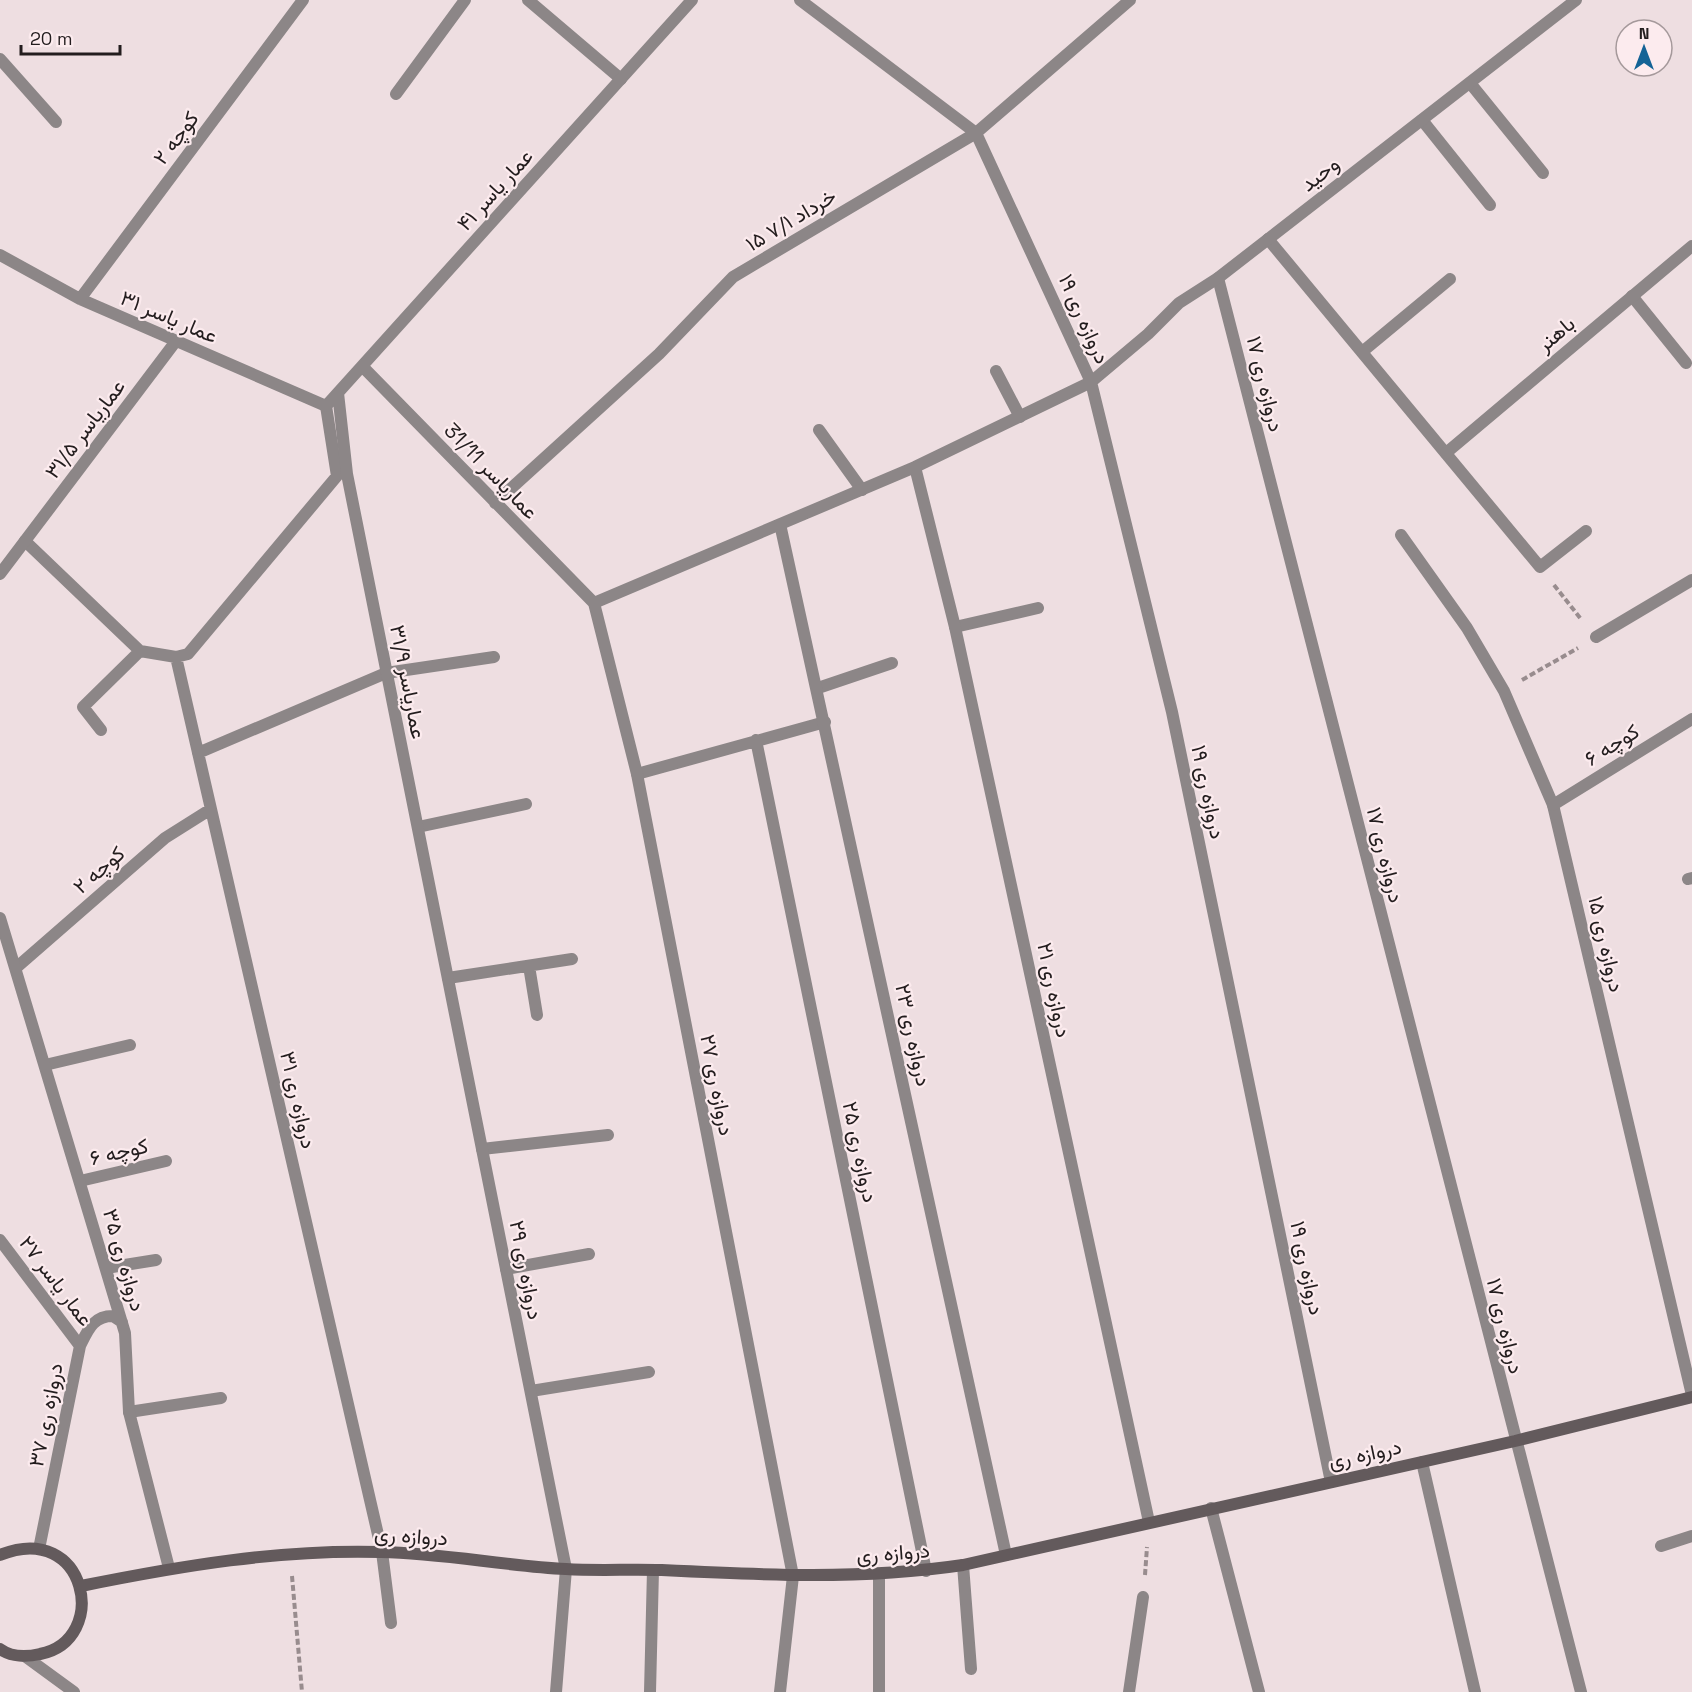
<svg xmlns="http://www.w3.org/2000/svg" width="1692" height="1692" font-family="'Space Grotesk',Vazirmatn,sans-serif">
<style>
.lines{fill:none;stroke-linecap:round;stroke-linejoin:round}
.path{stroke:#988c8e;stroke-width:4;stroke-dasharray:6 3;stroke-linecap:butt}
.service{stroke:#8c8687;stroke-width:12}
.minor{stroke:#8c8687;stroke-width:12}
.tertiary{stroke:#8c8687;stroke-width:12}
.secondary{stroke:#635a5c;stroke-width:12}
.labels{text-anchor:middle;stroke-width:4.5;stroke-linejoin:round;paint-order:stroke}
.street-label{font-size:21px;fill:#231d1e;stroke:#fcebee}
</style>
<rect width="100%" height="100%" fill="#eedee1"/>
<g class="lines">
<!-- path -->
<path class="path" d="M1554,585l27,34
M1522,680l56,-32
M1145,1575l2,-28
M292,1576l10,116"/>
<!-- service -->
<path class="service" d="M528,0l93,79
M800,0l176,133
M0,59l56,63
M1470,83l73,90
M396,94l69,-94
M1422,120l68,85
M1268,239l272,328 46,-36
M1218,278l363,1414
M1632,296l54,67
M1362,352l88,-73
M996,371l24,46
M819,430l43,60
M1401,535l66,93 37,63 49,114 139,590
M25,541l115,110 36,6 12,-3 149,-178 -11,-70
M955,627l83,-19
M176,657l206,895 9,71
M818,688l74,-25
M101,730l-18,-23 57,-56
M756,740l170,831
M198,753l188,-80 108,-16
M637,774l188,-52
M418,827l108,-23
M1688,879l4,-1
M529,966l8,49
M17,967l148,-129 46,-29
M448,978l124,-19
M45,1065l85,-20
M482,1149l126,-14
M80,1181l86,-20
M106,1268l50,-8
M506,1269l83,-15
M531,1391l118,-19
M129,1412l92,-14
M1422,1462l53,230
M1211,1508l48,184
M1661,1546l31,-10
M963,1565l8,104
M879,1575v117
M556,1692l10,-123
M650,1692l3,-122
M780,1692l13,-116
M1129,1692l14,-95"/>
<!-- minor -->
<path class="minor" d="M976,133l115,249 81,330 159,770
M0,255l80,44 246,107 366,-406
M80,299l223,-299
M362,366l232,237
M338,393l9,81 219,1095
M1446,453l246,-207
M915,467l40,160 194,895
M495,503l164,-149 74,-77 243,-144 154,-133
M780,524l226,1031
M0,574l176,-233
M594,603l321,-136 176,-85 57,-48 31,-31 39,-25 358,-278
M594,603l43,171 156,802
M1596,637l96,-57
M1553,805l139,-86
M0,918l125,415 4,79 40,156
M0,1240l80,106
M39,1549l41,-203c8,-16 13,-30 33,-30l9,6"/>
<!-- tertiary -->
<path class="tertiary" d="M26,1657l48,35"/>
<!-- secondary -->
<path class="secondary" d="M0,1555c87,-35 111,85 40,99 -13,3 -29,3 -40,-5
M81,1586c99,-20 199,-37 300,-34 62,1 123,14 185,17 31,2 63,0 95,1 101,5 201,10 302,-5l552,-124 177,-44"/>
</g>
<g class="labels">
<!-- street labels -->
<g class="street-label">
<text transform="translate(176 138) rotate(-53)" y="7">کوچه ۲</text>
<text transform="translate(1320 174) rotate(-38)" y="7">وحید</text>
<text transform="translate(495 190) rotate(-48)" y="7">عمار یاسر ۴۱</text>
<text transform="translate(791 220) rotate(-31)" y="7">۱۵ خرداد ۷/۱</text>
<text transform="translate(169 317) rotate(23)" y="7">عمار یاسر ۳۱</text>
<text transform="translate(1084 319) rotate(66)" y="7">دروازه ری ۱۹</text>
<text transform="translate(1556 334) rotate(-40)" y="7">باهنر</text>
<text transform="translate(1265 384) rotate(76)" y="7">دروازه ری ۱۷</text>
<text transform="translate(85 429) rotate(-53)" y="7">عماریاسر ۳۱/۵</text>
<text transform="translate(491 471) rotate(46)" y="7">عماریاسر 31/11</text>
<text transform="translate(408 682) rotate(79)" y="7">عماریاسر ۳۱/۹</text>
<text transform="translate(1612 745) rotate(-32)" y="7">کوچه ۶</text>
<text transform="translate(1208 792) rotate(78)" y="7">دروازه ری ۱۹</text>
<text transform="translate(1385 855) rotate(76)" y="7">دروازه ری ۱۷</text>
<text transform="translate(99 870) rotate(-41)" y="7">کوچه ۲</text>
<text transform="translate(1606 944) rotate(77)" y="7">دروازه ری ۱۵</text>
<text transform="translate(1054 990) rotate(78)" y="7">دروازه ری ۲۱</text>
<text transform="translate(913 1035) rotate(78)" y="7">دروازه ری ۲۳</text>
<text transform="translate(717 1085) rotate(79)" y="7">دروازه ری ۲۷</text>
<text transform="translate(298 1100) rotate(77)" y="7">دروازه ری ۳۱</text>
<text transform="translate(119 1152) rotate(-13)" y="7">کوچه ۶</text>
<text transform="translate(860 1152) rotate(78)" y="7">دروازه ری ۲۵</text>
<text transform="translate(124 1260) rotate(74)" y="7">دروازه ری ۳۵</text>
<text transform="translate(1307 1268) rotate(78)" y="7">دروازه ری ۱۹</text>
<text transform="translate(526 1270) rotate(79)" y="7">دروازه ری ۲۹</text>
<text transform="translate(56 1281) rotate(53)" y="7">عمار یاسر ۲۷</text>
<text transform="translate(1505 1326) rotate(76)" y="7">دروازه ری ۱۷</text>
<text transform="translate(46 1415) rotate(-79)" y="7">دروازه ری ۳۷</text>
<text transform="translate(1365 1454) rotate(-12)" y="7">دروازه ری</text>
<text transform="translate(411 1536) rotate(4)" y="7">دروازه ری</text>
<text transform="translate(893 1553) rotate(-4)" y="7">دروازه ری</text>
</g>
</g>
<!-- north arrow -->
<g transform="translate(1644 48)"><circle r="28" fill="#fcebee" stroke="#a5999b" stroke-width="1.5"/>
<path d="M0-4.5L10 22L0 15L-10 22Z" fill="#146396"/>
<text y="-9" font-size="16" font-weight="bold" text-anchor="middle" fill="#231d1e">N</text>
</g>
<!-- scale -->
<path d="M21 45v9h99v-9" fill="none" stroke="#231d1e" stroke-width="3"/>
<text x="30" y="45" font-size="18" fill="#231d1e" stroke="#fcebee" stroke-width="4.5" paint-order="stroke">20 m</text>
</svg>
